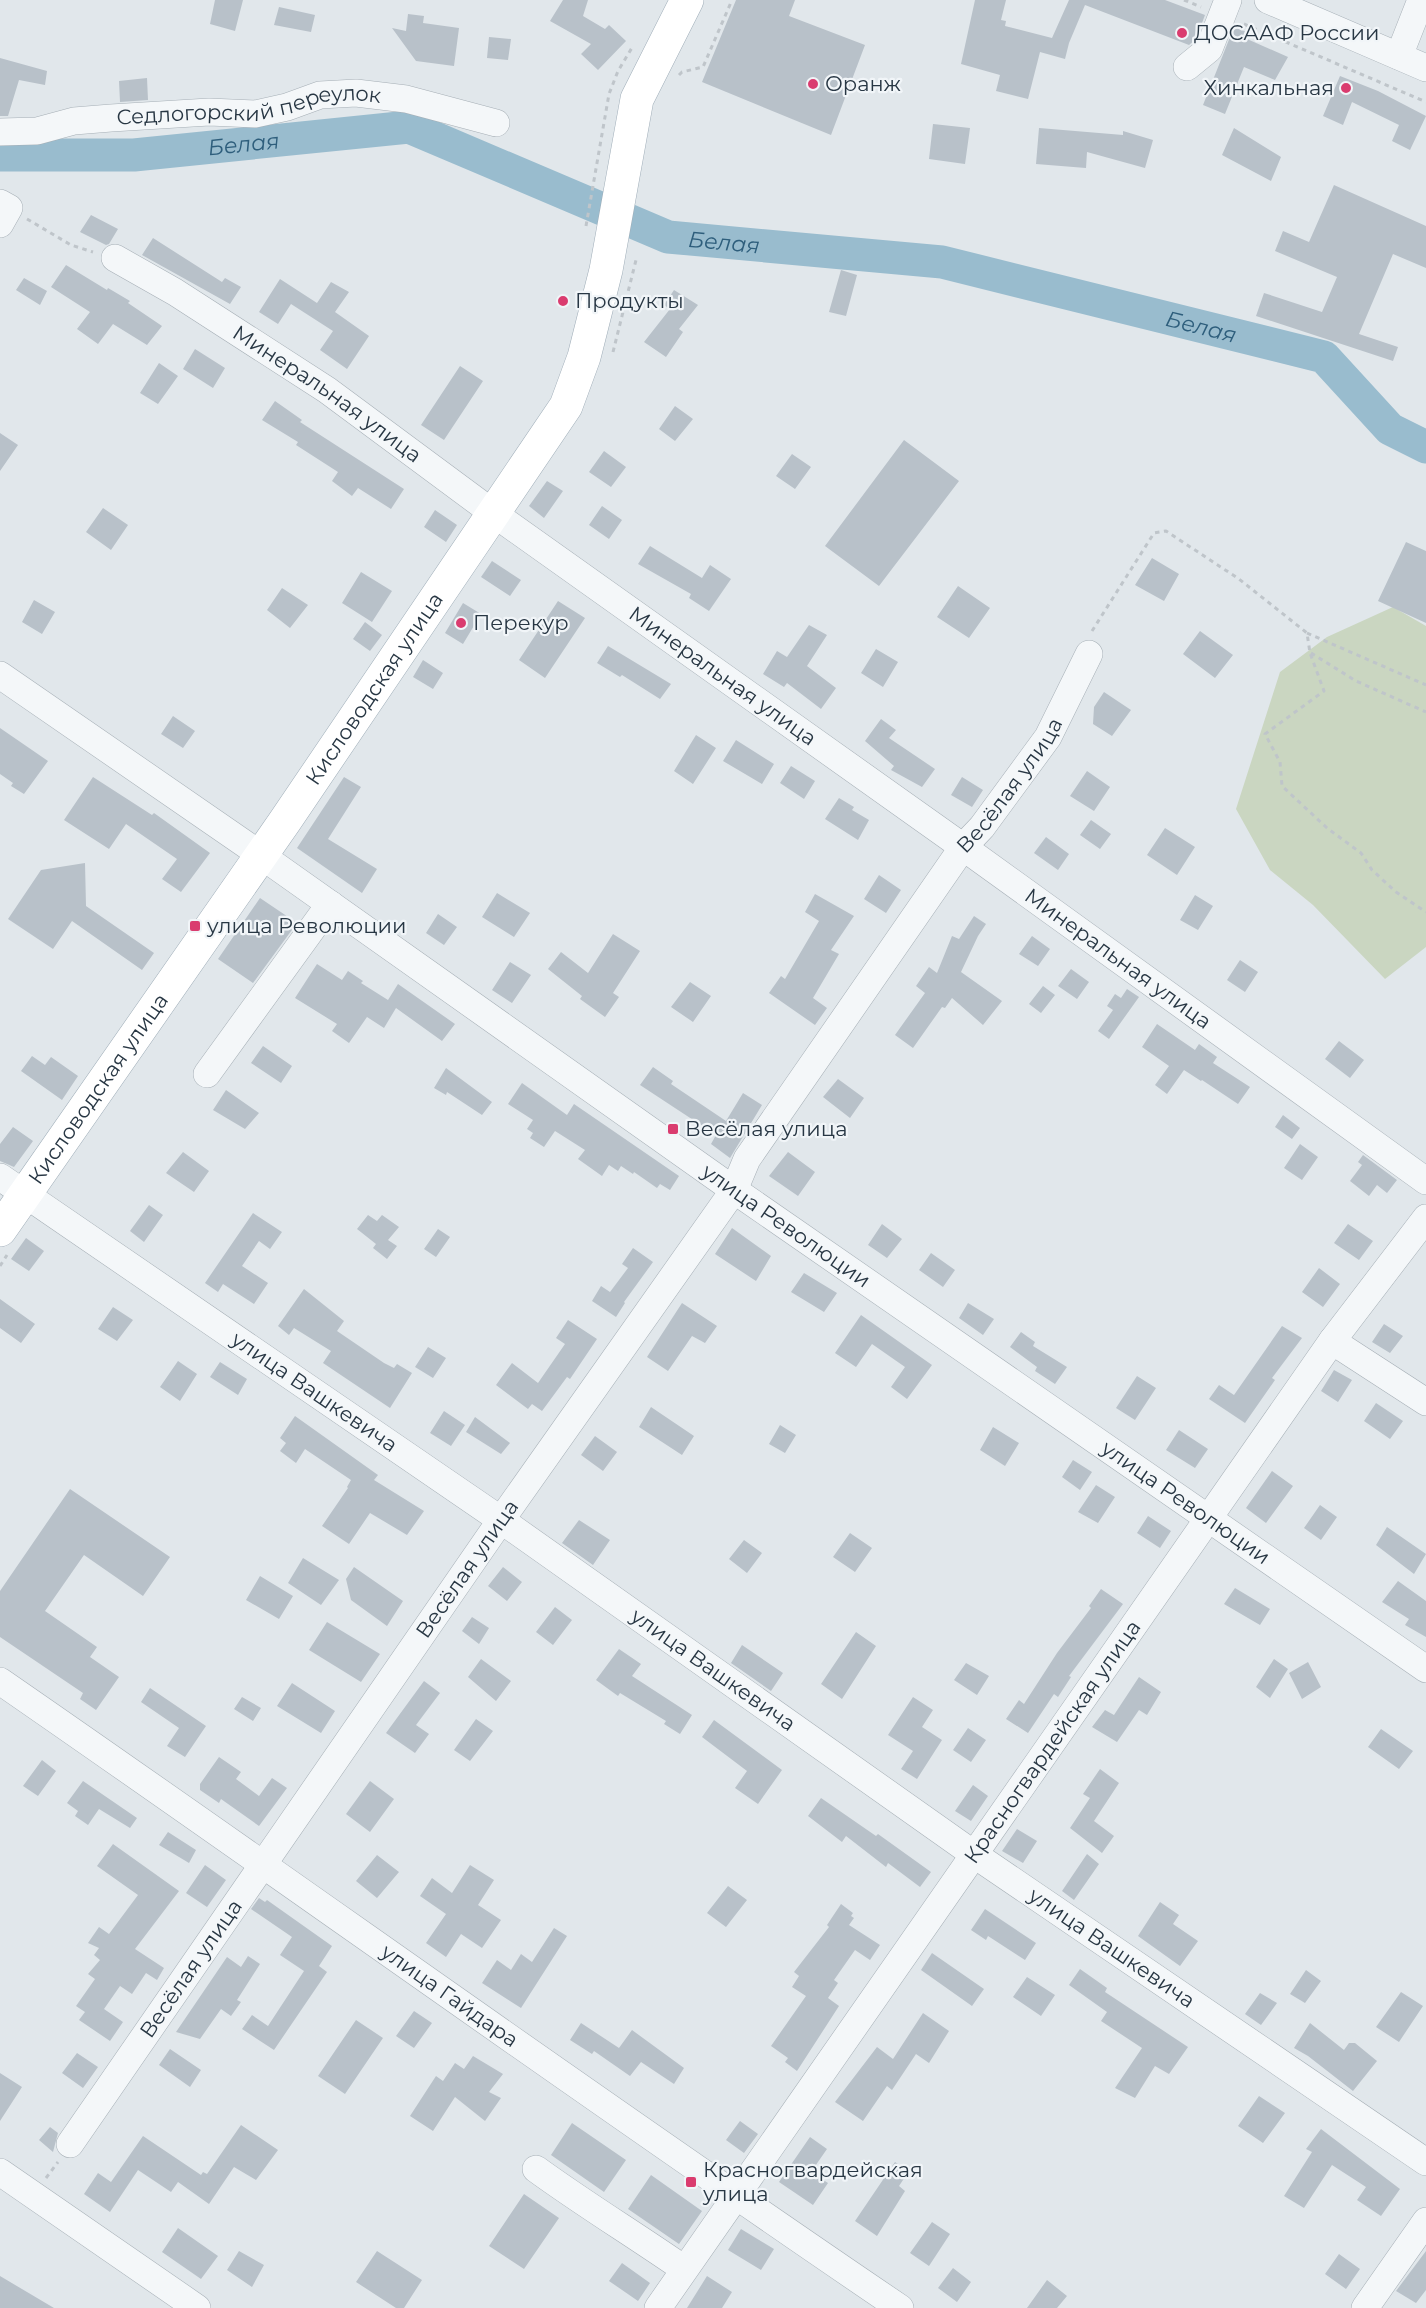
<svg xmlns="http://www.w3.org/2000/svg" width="1426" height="2308" font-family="Montserrat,sans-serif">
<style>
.green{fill:#cad6c1}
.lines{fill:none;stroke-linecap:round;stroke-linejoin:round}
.river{stroke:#99bcce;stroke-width:33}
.building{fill:#b8c1c9}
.minor-casing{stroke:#a6afb6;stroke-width:28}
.major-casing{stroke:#9fadb8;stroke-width:34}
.path{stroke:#bfc5ca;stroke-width:3;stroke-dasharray:4.5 4.5;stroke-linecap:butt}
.minor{stroke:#f4f7f9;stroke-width:27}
.major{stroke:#fff;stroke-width:33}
.poi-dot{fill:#da3c6f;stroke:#f1f5f8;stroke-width:2}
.labels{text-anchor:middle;stroke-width:4.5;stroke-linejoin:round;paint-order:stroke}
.poi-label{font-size:21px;fill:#283744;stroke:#f1f5f8;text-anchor:start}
.street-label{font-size:21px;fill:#283744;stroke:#f1f5f8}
.water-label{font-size:22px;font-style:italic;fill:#2e5e7c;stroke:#f1f5f8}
</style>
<rect width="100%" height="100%" fill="#e1e7eb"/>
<!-- green -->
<path class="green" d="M1393,607l33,19v321l-41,32 -72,-74 -43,-35 -34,-61 44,-137 47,-35z"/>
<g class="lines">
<!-- river -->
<path class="river" id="s1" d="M0,155h134l275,-28 259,110 274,25 382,95 66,72 36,18"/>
</g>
<!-- building -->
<path class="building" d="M215,0h28l-8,31 -25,-7z
M563,0h25l-5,16 22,13 4,-4 17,16 -28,29 -17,-16 10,-10 -41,-23z
M736,0h59l-6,16 76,29 -34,90 -129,-53z
M975,0h31l-5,20 5,1 -1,5 47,12 17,-38h96l40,15 -9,24 -7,6 -104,-40 -16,38 -4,16 -25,-7 -12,47 -32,-8 4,-16 -39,-11z
M279,7l36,8 -4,17 -37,-7z
M408,14l16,2 -1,7 36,5 -5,38 -38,-5 -24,-33 14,3z
M1234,27l15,6 -2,6 41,18 -13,23 -31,-13 -19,47 -22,-9z
M489,37l22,2 -3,21 -21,-2z
M0,58l47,13 -2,14 -26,-5 -11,36h-8z
M1340,76l38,15 48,25 -16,34 -18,-9 7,-16 -47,-23 -9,23 -20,-9z
M147,78l1,22 -28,2 -1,-21z
M933,124l37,4 -5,36 -36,-5z
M1039,128l84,7v-4l30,9 -8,28 -58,-16 -1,16 -50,-4z
M1234,128l47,29 -10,24 -49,-26z
M1334,185l92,41v42l-33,-14 -34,80 39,13 -5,14 -137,-45 8,-23 58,19 15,-35 -62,-26 8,-20 26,11z
M91,215l27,14 -9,15 -3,1 -26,-13z
M153,238l69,44 3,-4 16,9 -11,17 -88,-49z
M66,265l41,25 1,-2 22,13 -2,2 34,23 -15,19 -34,-21 -15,20 -21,-15 13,-17 -39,-25z
M841,270l16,5 -11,41 -17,-4z
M24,278l23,13 -7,14 -24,-15z
M280,279l37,24 14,-21 18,10 -14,20 34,24 -22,33 -27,-19 13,-19 -42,-27 -13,20 -19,-12z
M674,290l24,15 -19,24 4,3 -17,25 -22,-15 26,-33 -6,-4z
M195,349l30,19 -12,20 -30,-19z
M159,363l19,13 -20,28 -18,-11z
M460,366l23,15 -39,59 -23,-15z
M275,401l27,19 -2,2 104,67 -13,20 -33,-21 -6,8 -20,-15 6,-9 -42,-27 2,-3 -36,-22z
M675,406l18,13 -18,22 -16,-12z
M0,433l18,12 -18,26z
M904,440l55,41 -80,105 -54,-40z
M604,451l22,16 -15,20 -22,-15z
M792,454l19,13 -16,22 -19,-13z
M547,481l16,10 -19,27 -15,-12z
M602,506l20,14 -13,19 -20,-14z
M103,508l25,17 -17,25 -25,-18z
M435,510l22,15 -11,17 -22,-15z
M1406,542l20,9v72l-48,-22z
M650,546l52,32 8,-13 21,14 -22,32 -20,-13 2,-4 -53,-30z
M1152,558l27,16 -15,27 -29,-16z
M492,561l29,19 -11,16 -29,-19z
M361,572l31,19 -20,31 -30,-19z
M958,586l32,22 -21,30 -32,-21z
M282,588l26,17 -18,23 -23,-18z
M34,600l21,12 -13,22 -20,-12z
M558,601l27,17 -40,60 -26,-18z
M463,603l18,11 -18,30 -18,-11z
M365,622l17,13 -12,16 -17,-12z
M809,625l18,10 -20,31 29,22 -15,21 -34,-26 -3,4 -21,-13 14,-23 10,6z
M1200,631l33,24 -18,23 -32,-24z
M608,646l63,38 -11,15 -38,-24 -2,2 -23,-14z
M876,649l22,13 -15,25 -22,-14z
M423,660l20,13 -10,16 -20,-12z
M1104,692l27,18 -19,26 -19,-12 1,-17z
M173,716l22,15 -12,17 -22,-14z
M881,719l15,11 -7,8 46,31 -13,18 -31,-17 3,-4 -29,-25z
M0,728l48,33 -24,33 -13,-8 2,-3 -13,-9z
M696,735l20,13 -23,36 -19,-13z
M736,740l38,24 -12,20 -39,-23z
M791,766l24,15 -11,18 -24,-16z
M1087,771l23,16 -16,24 -24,-15z
M93,777l59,38 2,-2 56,40 -29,39 -19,-13 15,-20 -51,-35 -17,25 -45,-29z
M344,777l17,10 -33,52 49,30 -15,24 -65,-45z
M962,777l21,13 -11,17 -21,-12z
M839,798l15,9 -2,3 17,10 -11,20 -33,-21z
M1091,820l20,14 -11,15 -20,-14z
M1165,828l30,19 -18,28 -30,-20z
M1046,837l23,17 -11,16 -24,-17z
M85,863l1,43 68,47 -12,17 -70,-49 -19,28 -45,-30 33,-49z
M879,875l22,15 -15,23 -22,-14z
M497,893l33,20 -16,24 -32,-20z
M815,894l39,22 -23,34 8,4 -26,44 14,10 -12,17 -46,-32 12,-17 4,3 34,-58 -14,-9z
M1195,895l18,11 -15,24 -18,-10z
M260,898l37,25 -44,60 -35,-24z
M438,914l19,13 -13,18 -18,-12z
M974,916l12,8 -8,12 -17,36 41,29 -19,24 -31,-27 -7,10 -3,-1 -29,41 -18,-13 30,-42 -9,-7 13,-19 8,6 15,-37 7,3z
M613,934l27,17 -27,42 6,4 -14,20 -25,-18 2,-3 -34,-27 13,-17 27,21z
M1032,936l18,13 -12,17 -19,-12z
M1240,960l18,12 -13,20 -18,-12z
M510,962l21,13 -19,28 -20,-13z
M317,964l25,16 6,-9 15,10 -2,2 27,17 10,-16 57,40 -13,17 -46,-33 -12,20 -17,-11 -18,26 -17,-12 5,-7 -42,-26z
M1071,969l18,13 -12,17 -19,-13z
M690,982l21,14 -18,26 -22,-15z
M1043,986l12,9 -14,18 -12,-9z
M1127,989l12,8 -30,42 -11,-8 15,-21 -6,-4 8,-12 6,4z
M1157,1024l38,26 4,-6 18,13 -4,6 37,24 -12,17 -36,-24 -1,1 -17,-11 -17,24 -12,-9 14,-19 -27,-19z
M1339,1041l25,19 -14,18 -25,-19z
M263,1046l29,20 -11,17 -30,-20z
M32,1056l13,9 6,-8 27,19 -16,24 -41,-29z
M653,1067l20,14 -2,3 55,37 17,-28 19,12 -32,53 -19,-14 5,-9 -76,-50z
M446,1068l46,34 -10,13 -35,-23 -1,3 -12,-7z
M838,1079l26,19 -14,20 -27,-21z
M522,1083l45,32 7,-11 105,72 -9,14 -10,-6 -3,4 -23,-16 -1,2 -12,-8 -3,5 -9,-6 -7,11 -24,-17 7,-9 -30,-19 -11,16 -14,-9 3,-5 -6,-4 6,-9 -25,-16z
M226,1090l33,23 -14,16 -32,-19z
M1283,1115l17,13 -8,11 -17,-12z
M13,1127l20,14 -19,26 -14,-6v-17z
M1300,1144l18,13 -16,23 -18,-12z
M183,1152l26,19 -15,21 -28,-19z
M788,1152l27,20 -17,24 -29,-20z
M1363,1155l34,25 -10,13 -10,-8 -8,11 -19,-15 12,-16 -4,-3z
M149,1205l14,10 -19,27 -14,-11z
M253,1213l29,19 -12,17 -11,-8 -17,25 26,17 -14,21 -31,-20 -5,8 -13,-9z
M368,1215l9,6 5,-6 17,12 -11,13 9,6 -10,13 -14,-11 3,-4 -19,-15z
M882,1224l20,15 -15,19 -19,-13z
M1348,1224l25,17 -14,19 -25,-17z
M732,1228l39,28 -15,25 -41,-27z
M438,1229l12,8 -14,20 -12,-8z
M26,1238l18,13 -15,20 -18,-12z
M633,1248l20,14 -29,40 1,1 -9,14 -24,-16 9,-15 9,6 18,-24 -6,-4z
M931,1253l24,17 -12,17 -24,-17z
M1319,1268l21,16 -17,23 -21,-15z
M804,1273l33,20 -13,19 -33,-20z
M304,1289l40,32 -7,10 47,32 10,5 3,-4 15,9 -22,35 -67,-45 8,-12 -37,-23 -5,7 -11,-9z
M0,1299l35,25 -14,19 -21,-15z
M682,1303l35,23 -12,17 -13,-7 -24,35 -21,-14z
M968,1303l26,16 -11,16 -24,-17z
M113,1307l20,13 -16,21 -19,-12z
M861,1315l71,50 -25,34 -16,-12 14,-20 -33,-23 -16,23 -21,-14z
M568,1320l29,19 -27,40 -3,-2 -25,34 -10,-7 -4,5 -32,-24 16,-22 26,20 27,-39 -9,-6z
M1384,1324l19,12 -13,17 -18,-11z
M1282,1326l20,12 -30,40 3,2 -30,43 -36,-24 10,-14 15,10z
M1021,1332l14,10 -2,4 34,21 -12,17 -20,-13 2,-4 -27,-20z
M428,1347l18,11 -13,20 -18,-11z
M178,1361l19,13 -17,27 -20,-14z
M220,1362l27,17 -9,16 -28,-18z
M1334,1370l18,10 -14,22 -17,-11z
M1137,1376l19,12 -21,32 -19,-12z
M1376,1403l27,18 -13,18 -26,-18z
M651,1407l43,29 -12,19 -43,-28z
M444,1411l21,14 -14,21 -21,-13z
M295,1416l83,59 -4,5 50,31 -17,24 -37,-22 -21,31 -27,-18 26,-38 -1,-1 4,-7 -46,-31 -9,14 -16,-12 6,-8 -6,-5z
M475,1417l35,26 -9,11 -35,-22z
M780,1425l16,10 -11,18 -16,-9z
M993,1427l26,16 -14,23 -25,-16z
M1179,1430l29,19 -13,19 -29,-18z
M595,1436l22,16 -14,19 -22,-16z
M1073,1460l19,12 -12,18 -18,-13z
M1272,1471l21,15 -27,37 -20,-15z
M1096,1485l19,12 -17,26 -20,-11z
M70,1489l100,68 -27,39 -59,-41 -39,56 52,36 -7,10 29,20 -23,33 -16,-11 3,-6 -83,-56v-46z
M1320,1505l17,12 -16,23 -17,-12z
M1148,1516l23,15 -11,17 -23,-15z
M579,1520l31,20 -17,25 -31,-22z
M1387,1527l39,27 -12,20 -38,-29z
M850,1533l22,15 -17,24 -22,-15z
M744,1540l18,13 -15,20 -18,-14z
M303,1558l36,22 -18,25 -33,-22z
M354,1567l49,34 -16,25 -36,-26 -5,-21z
M503,1567l19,15 -15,19 -19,-15z
M260,1576l33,20 -14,23 -33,-19z
M1398,1581l28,20v36l-21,-12 4,-6 -27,-17z
M1235,1588l35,21 -10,16 -36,-21z
M1101,1589l22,15 -54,72 2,1 -13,20 -4,-3 -26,39 -22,-14 13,-19 5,4 33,-51 34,-45 -2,-2z
M555,1607l17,13 -19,25 -17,-13z
M472,1617l17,11 -10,16 -17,-13z
M327,1622l53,32 -19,28 -52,-32z
M856,1632l20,14 -34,53 -21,-15z
M742,1645l41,28 -12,18 -40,-28z
M619,1649l22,15 -9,12 60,39 -12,19 -16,-10 2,-3 -46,-28 -2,3 -22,-16z
M481,1659l30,22 -15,20 -28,-24z
M1274,1659l14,10 -18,29 -14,-11z
M1308,1662l13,25 -19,12 -13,-26z
M966,1663l23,13 -12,19 -23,-15z
M1139,1677l22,15 -14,23 -8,-5 -22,32 -25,-15 13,-17 9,5z
M424,1681l16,12 -24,32 13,9 -14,19 -29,-20z
M292,1683l43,28 -14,22 -44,-27z
M150,1688l56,38 -21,31 -18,-11 12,-18 -38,-26z
M242,1697l19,11 -8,13 -19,-12z
M913,1697l20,13 -11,17 20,13 -25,39 -16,-10 12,-18 -25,-16z
M476,1719l17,12 -23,30 -16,-11z
M714,1720l68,50 -24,34 -23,-16 12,-17 -45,-34z
M968,1728l18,12 -15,22 -18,-12z
M1381,1729l32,22 -14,18 -31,-22z
M219,1757l22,15 -5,7 23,17 13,-18 15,10 -28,38 -38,-27 -2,4 -19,-13v-6z
M42,1760l14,11 -18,25 -15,-10z
M1100,1769l19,14 -25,38 20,15 -12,17 -32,-25 20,-30 -7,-4z
M83,1781l54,37 -7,10 -31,-19 -11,16 -13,-9 3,-5 -11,-8z
M370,1781l24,18 -24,33 -24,-18z
M973,1785l15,11 -17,25 -16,-10z
M821,1798l55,38 2,-2 53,38 -11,15 -32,-24 -2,4 -40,-31 -4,6 -34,-26z
M1017,1829l20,12 -14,22 -21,-12z
M168,1832l28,18 -7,13 -30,-18z
M113,1844l66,47 -44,58 29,19 -7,12 -11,-7 -14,21 -12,-8 -16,23 19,13 -13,19 -31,-21 6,-8 -9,-6 19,-27 -7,-5 12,-14 -6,-5 5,-7 -11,-5 11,-16 10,7 29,-39 -41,-29z
M1087,1854l12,10 -25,36 -12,-9z
M377,1855l22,17 -22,26 -21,-17z
M205,1865l21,15 -19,27 -21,-14z
M470,1865l24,15 -16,25 23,15 -19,28 -21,-14 -15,23 -20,-14 20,-29 -26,-18 12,-18 20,15z
M728,1886l19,14 -21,27 -19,-14z
M259,1898l6,4 2,-2 65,46 -13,20 8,6 -53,78 -32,-21 10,-14 16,11 36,-55 -24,-16 12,-18 -41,-28z
M1160,1902l19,13 -6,9 25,17 -18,25 -42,-30z
M841,1904l12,9 -2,3 3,2 -5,7 31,20 -10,15 -15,-10 -21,30 4,3 -10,15 11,8 -42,65 -12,-9 3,-4 -17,-12 35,-50 -14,-9 7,-11 -5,-4 35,-45 -2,-2z
M985,1909l51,34 -11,17 -37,-24 -2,4 -15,-10z
M554,1928l13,8 -46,72 -39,-25 15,-23 14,10 10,-16 11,8z
M932,1953l52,36 -12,17 -51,-36z
M248,1956l12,8 -23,36 4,2 -10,14 -10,-7 -21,30 -24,-7 51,-75 14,10z
M1080,1969l27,19 -2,4 83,55 -19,27 -14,-8 -20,32 -20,-10 27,-40 -41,-27 6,-9 -38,-27z
M1306,1970l15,11 -16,22 -15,-9z
M1027,1977l28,18 -14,21 -28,-19z
M1401,1992l22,14 -24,36 -23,-15z
M1260,1993l17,10 -16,22 -16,-11z
M414,2011l18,12 -18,25 -18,-12z
M923,2013l26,18 -20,32 -13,-9 -24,36 -5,-4 -24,35 -28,-19 42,-55 16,12z
M356,2020l27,18 -38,56 -27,-18z
M581,2023l38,25 13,-18 52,38 -10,16 -33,-22 -11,14 -36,-25 -2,3 -22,-14z
M1310,2023l34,27 5,-7h6l22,18 -24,30 -45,-35 -14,-8z
M170,2049l31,21 -11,17 -31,-22z
M77,2053l21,14 -15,21 -21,-15z
M473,2056l30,18 -14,18 12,6 -16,23 -30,-24 -22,34 -23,-15 26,-40 7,5 12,-18 9,6z
M0,2073l22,14 -22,34z
M1259,2096l26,17 -22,30 -25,-17z
M740,2121l18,13 -14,19 -18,-13z
M572,2123l54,37 -22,32 -53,-37z
M241,2125l37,25 -22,30 -22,-13 -25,37 -31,-22 -7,10 -33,-22 -28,42 -26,-18 14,-21 13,9 32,-46 58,39 2,-3 4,2z
M50,2127l8,6 -5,19 -14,-12z
M1321,2129l79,60 -19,27 -24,-16 9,-13 -34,-22 -28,43 -20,-12 28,-44 -6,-3z
M810,2137l17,12 -16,23 17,11 -15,22 -34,-23z
M895,2162l14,9 -10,15 6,5 -28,45 -22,-15z
M651,2175l51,36 -23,33 -51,-35z
M524,2194l35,24 -35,51 -35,-23z
M932,2222l18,12 -21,32 -19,-13z
M178,2228l40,28 -17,23 -39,-27z
M741,2229l33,20 -13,21 -33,-20z
M239,2251l25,14 -12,22 -25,-17z
M377,2251l45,29 -18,28h-8l-40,-26z
M1426,2251v39l-10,13 -20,-12z
M1339,2254l21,15 -14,20 -21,-15z
M622,2263l28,20 -12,18 -29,-20z
M953,2268l18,14 -14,20 -19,-14z
M0,2276l54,32h-54z
M707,2276l25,16 -10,16h-35z
M1047,2280l20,16 -10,12h-30z"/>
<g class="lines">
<!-- minor casing -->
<g class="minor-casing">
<g id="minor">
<path d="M1268,0l158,68"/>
<path d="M1399,56l22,-56"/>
<path d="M1187,67l22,-18 19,-49"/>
<path id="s2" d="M0,132l37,-1 37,-10 37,-3 98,-6 46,2 32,-7 33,-12 36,-2 50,6 90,24"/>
<path d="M0,203l9,5 -9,16"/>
<path id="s3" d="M115,258l60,34 152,98 166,123 470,334 463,334"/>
<path id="s4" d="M0,675l245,169 489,346 692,479"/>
<path d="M207,1074l123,-170"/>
<path id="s5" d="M0,1177l501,343 474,335 451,307"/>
<path d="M1332,1341l94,61"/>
<path id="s6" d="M0,1681c301,208 597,422 900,627"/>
<path id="s7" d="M70,2144l431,-624 233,-330 13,-31 216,-312 19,-20 66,-90 41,-83"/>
<path d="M536,2169c48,35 99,66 148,100"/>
<path d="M0,2172l197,136"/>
<path id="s8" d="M658,2308l674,-967 94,-123"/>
<path d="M1365,2308l61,-87"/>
</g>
</g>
<!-- major casing -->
<g class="major-casing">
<g id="major">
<path id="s9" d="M0,1230l285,-409 281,-415 18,-49 22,-87 31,-171 50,-99"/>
</g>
</g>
<!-- path -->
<path class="path" d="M1184,0l17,7
M1244,24l182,78
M679,75l3,-3 21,-5 29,-67
M27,219l44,26 22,7
M586,226l23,-132 9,-23 15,-25
M613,352l23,-92
M1092,631l62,-98 12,-2 73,48 68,54 3,20 14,38 -59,43 15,28 2,24 45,42 34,25 11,17 24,22 30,20
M1307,633l119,52
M1311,653l45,28 70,31
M0,1266l7,-11
M46,2178l12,-16"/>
<!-- minor -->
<use href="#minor" class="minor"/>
<!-- major -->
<use href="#major" class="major"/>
</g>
<!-- markers -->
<g class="poi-dot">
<circle cx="1182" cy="33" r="6"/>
<circle cx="813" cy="84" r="6"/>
<circle cx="1346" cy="88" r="6"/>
<circle cx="563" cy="301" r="6"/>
<circle cx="461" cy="623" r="6"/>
<rect x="189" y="920" width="12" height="12" rx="3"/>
<rect x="667" y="1123" width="12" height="12" rx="3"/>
<rect x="685" y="2176" width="12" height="12" rx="3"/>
</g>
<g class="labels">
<!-- poi labels -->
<g class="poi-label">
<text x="1194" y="40">ДОСААФ России</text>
<text x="825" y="91">Оранж</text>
<text x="1334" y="95" text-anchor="end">Хинкальная</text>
<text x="575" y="308">Продукты</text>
<text x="473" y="630">Перекур</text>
<text x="207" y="933">улица Революции</text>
<text x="685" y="1136">Весёлая улица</text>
<text x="703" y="2177">Красногвардейская<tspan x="703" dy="24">улица</tspan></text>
</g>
<!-- street labels -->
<g class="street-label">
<text dy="7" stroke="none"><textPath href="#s2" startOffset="252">Седлогорский переулок</textPath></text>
<text dy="7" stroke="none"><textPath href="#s3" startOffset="252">Минеральная улица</textPath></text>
<text dy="7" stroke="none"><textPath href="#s3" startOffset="738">Минеральная улица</textPath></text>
<text dy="7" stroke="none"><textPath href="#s9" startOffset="658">Кисловодская улица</textPath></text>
<text dy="7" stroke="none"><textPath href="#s7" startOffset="1653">Весёлая улица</textPath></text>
<text dy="7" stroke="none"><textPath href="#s3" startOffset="1224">Минеральная улица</textPath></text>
<text dy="7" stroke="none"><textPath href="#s9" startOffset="172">Кисловодская улица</textPath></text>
<text dy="7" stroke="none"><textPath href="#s4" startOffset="960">улица Революции</textPath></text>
<text dy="7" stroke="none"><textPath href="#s5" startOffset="381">улица Вашкевича</textPath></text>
<text dy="7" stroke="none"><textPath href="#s4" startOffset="1446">улица Революции</textPath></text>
<text dy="7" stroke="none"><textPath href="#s7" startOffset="699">Весёлая улица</textPath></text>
<text dy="7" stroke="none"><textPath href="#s5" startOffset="867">улица Вашкевича</textPath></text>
<text dy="7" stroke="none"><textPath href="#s8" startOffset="690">Красногвардейская улица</textPath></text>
<text dy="7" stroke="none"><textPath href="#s5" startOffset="1353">улица Вашкевича</textPath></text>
<text dy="7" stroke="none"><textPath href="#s7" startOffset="213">Весёлая улица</textPath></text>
<text dy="7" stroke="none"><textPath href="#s6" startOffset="549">улица Гайдара</textPath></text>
</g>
<!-- water labels -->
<g class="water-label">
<text dy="8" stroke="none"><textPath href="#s1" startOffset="244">Белая</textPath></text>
<text dy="8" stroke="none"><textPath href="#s1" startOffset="748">Белая</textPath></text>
<text dy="8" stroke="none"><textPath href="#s1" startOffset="1234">Белая</textPath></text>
</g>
</g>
</svg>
